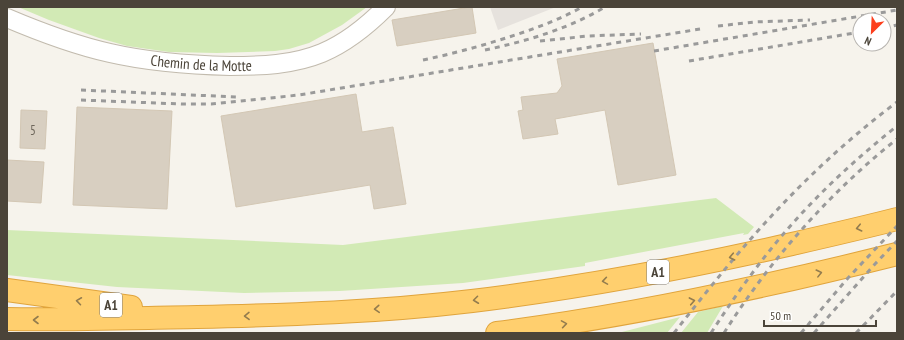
<svg xmlns="http://www.w3.org/2000/svg" width="904" height="340" font-family="'PT Sans Narrow',sans-serif">
<style>
.industrial{fill:#e6e2dd}
.green{fill:#d2eab5}
.building{fill:#d8cfc1;stroke:#d3c7b4}
.lines{fill:none;stroke-linecap:round;stroke-linejoin:round}
.minor-casing{stroke:#c2bbae;stroke-width:20}
.motorway-casing{stroke:#e0a43c;stroke-width:24}
.minor{stroke:#fff;stroke-width:18}
.motorway{stroke:#ffcf6e;stroke-width:22}
.rail{stroke:#9a9a9a;stroke-width:3;stroke-dasharray:5 5;stroke-linecap:butt}
.oneway{stroke:#937c4e}
.labels{text-anchor:middle;stroke-width:3;stroke-linejoin:round;paint-order:stroke}
.number-label{font-size:13px;fill:#6e675b}
.shield{fill:#fff;stroke:#817c74;stroke-width:1}
.shield-label{font-size:14px;font-weight:bold;fill:#4b4439}
.street-label{font-size:15px;fill:#4b4439;stroke:#fff}
</style>
<rect width="100%" height="100%" fill="#f6f3ec"/>
<!-- industrial -->
<path class="industrial" d="M490,7h66l-58,23z"/>
<!-- green -->
<path class="green" d="M18,7h349l-25,18 -33,18 -20,6 -14,2 -58,2 -48,-1 -42,-6 -28,-8 -50,-18z
M716,198l38,29 -6,7 -5,1 1,-2 -159,30v3l-122,17 -123,8 -96,2 -127,-6 -110,-12v-45l336,15z
M723,306l-16,27h-26l17,-21z
M680,317l-13,16h-49z"/>
<!-- building -->
<path class="building" d="M470,7h2l4,26 -79,13 -5,-26z
M653,43l23,132 -58,10 -13,-75 -50,9 3,15 -35,5 -5,-28 5,-1 -2,-13 36,-4 5,-7 -5,-27z
M356,94l6,38 31,-5 13,77 -32,5 -4,-24 -134,22 -15,-91z
M77,107l95,4 -5,98 -94,-4z
M21,110l26,1 -2,38 -25,-1z
M7,160l37,2 -3,41 -34,-2z"/>
<g class="lines">
<!-- minor casing -->
<g class="minor-casing">
<g id="minor">
<path id="s1" d="M7,18c33,14 67,27 103,35 39,9 80,12 120,13 31,0 63,-1 92,-13 24,-10 46,-28 64,-46"/>
</g>
</g>
<!-- motorway casing -->
<g class="motorway-casing">
<path id="motorway" d="M7,290l124,17
M7,319c63,1 126,-1 190,-2 91,-2 183,-5 275,-16 107,-13 214,-33 320,-57 35,-8 70,-16 105,-25
M497,333c135,-17 268,-46 400,-79"/>
</g>
<!-- minor -->
<use href="#minor" class="minor"/>
<!-- motorway -->
<use href="#motorway" class="motorway"/>
<!-- rail -->
<path class="rail" d="M718,26l36,-4 56,-2
M884,28l13,-3
M540,41l48,-5 53,-2
M485,50c42,-9 83,-21 120,-43
M654,51l243,-41
M423,60c29,-6 58,-14 86,-23 25,-8 50,-17 73,-30
M689,61l171,-29
M81,90l156,7
M81,100l100,4h30l88,-9 401,-66
M674,333c29,-37 59,-75 91,-110 40,-44 84,-85 132,-121
M711,333c20,-31 41,-61 64,-89 36,-44 78,-83 122,-118
M724,333c46,-73 105,-140 173,-194
M801,333l47,-55 49,-52
M814,333l61,-69 22,-23
M856,333l41,-42"/>
</g>
<!-- one-way arrows -->
<defs><path id="oneway-chevron" d="M-2-3.5L2.5 0L-2 3.5" fill="none" stroke-width="1.6" stroke-linecap="round" stroke-linejoin="round"/></defs>
<g class="oneway">
<use href="#oneway-chevron" transform="translate(859 228) rotate(167)"/>
<use href="#oneway-chevron" transform="translate(732 257) rotate(168)"/>
<use href="#oneway-chevron" transform="translate(819 273) rotate(-14)"/>
<use href="#oneway-chevron" transform="translate(605 281) rotate(171)"/>
<use href="#oneway-chevron" transform="translate(476 300) rotate(173)"/>
<use href="#oneway-chevron" transform="translate(79 301) rotate(-172)"/>
<use href="#oneway-chevron" transform="translate(692 301) rotate(-11)"/>
<use href="#oneway-chevron" transform="translate(377 309) rotate(176)"/>
<use href="#oneway-chevron" transform="translate(247 316) rotate(179)"/>
<use href="#oneway-chevron" transform="translate(36 320) rotate(180)"/>
<use href="#oneway-chevron" transform="translate(564 324) rotate(-9)"/>
</g>
<g class="labels">
<!-- number labels -->
<g class="number-label">
<text x="33" y="135">5</text>
</g>
<!-- shield labels -->
<g class="shield">
<rect x="647" y="260" width="22" height="24" rx="3"/>
<rect x="100" y="293" width="22" height="24" rx="3"/>
</g>
<g class="shield-label">
<text x="658" y="277">A1</text>
<text x="111" y="310">A1</text>
</g>
<!-- street labels -->
<g class="street-label">
<text dy="5" stroke="none"><textPath href="#s1" startOffset="201">Chemin de la Motte</textPath></text>
</g>
</g>
<!-- border -->
<rect width="904" height="340" fill="none" stroke="#4b4439" stroke-width="16"/>
<!-- north arrow -->
<g transform="translate(872 32) rotate(204)"><circle r="19" fill="#ffffff" stroke="#b7b4b0"/>
<path d="M0-3L7 15L0 10L-7 15Z" fill="#fc3f1d"/>
<text y="-6" font-size="11" font-weight="bold" text-anchor="middle" fill="#4b4439">N</text>
</g>
<!-- scale -->
<path d="M764 320v6h112v-6" fill="none" stroke="#4b4439" stroke-width="2"/>
<text x="770" y="320" font-size="12" fill="#4b4439" stroke="#ffffff" stroke-width="3" paint-order="stroke">50 m</text>
</svg>
